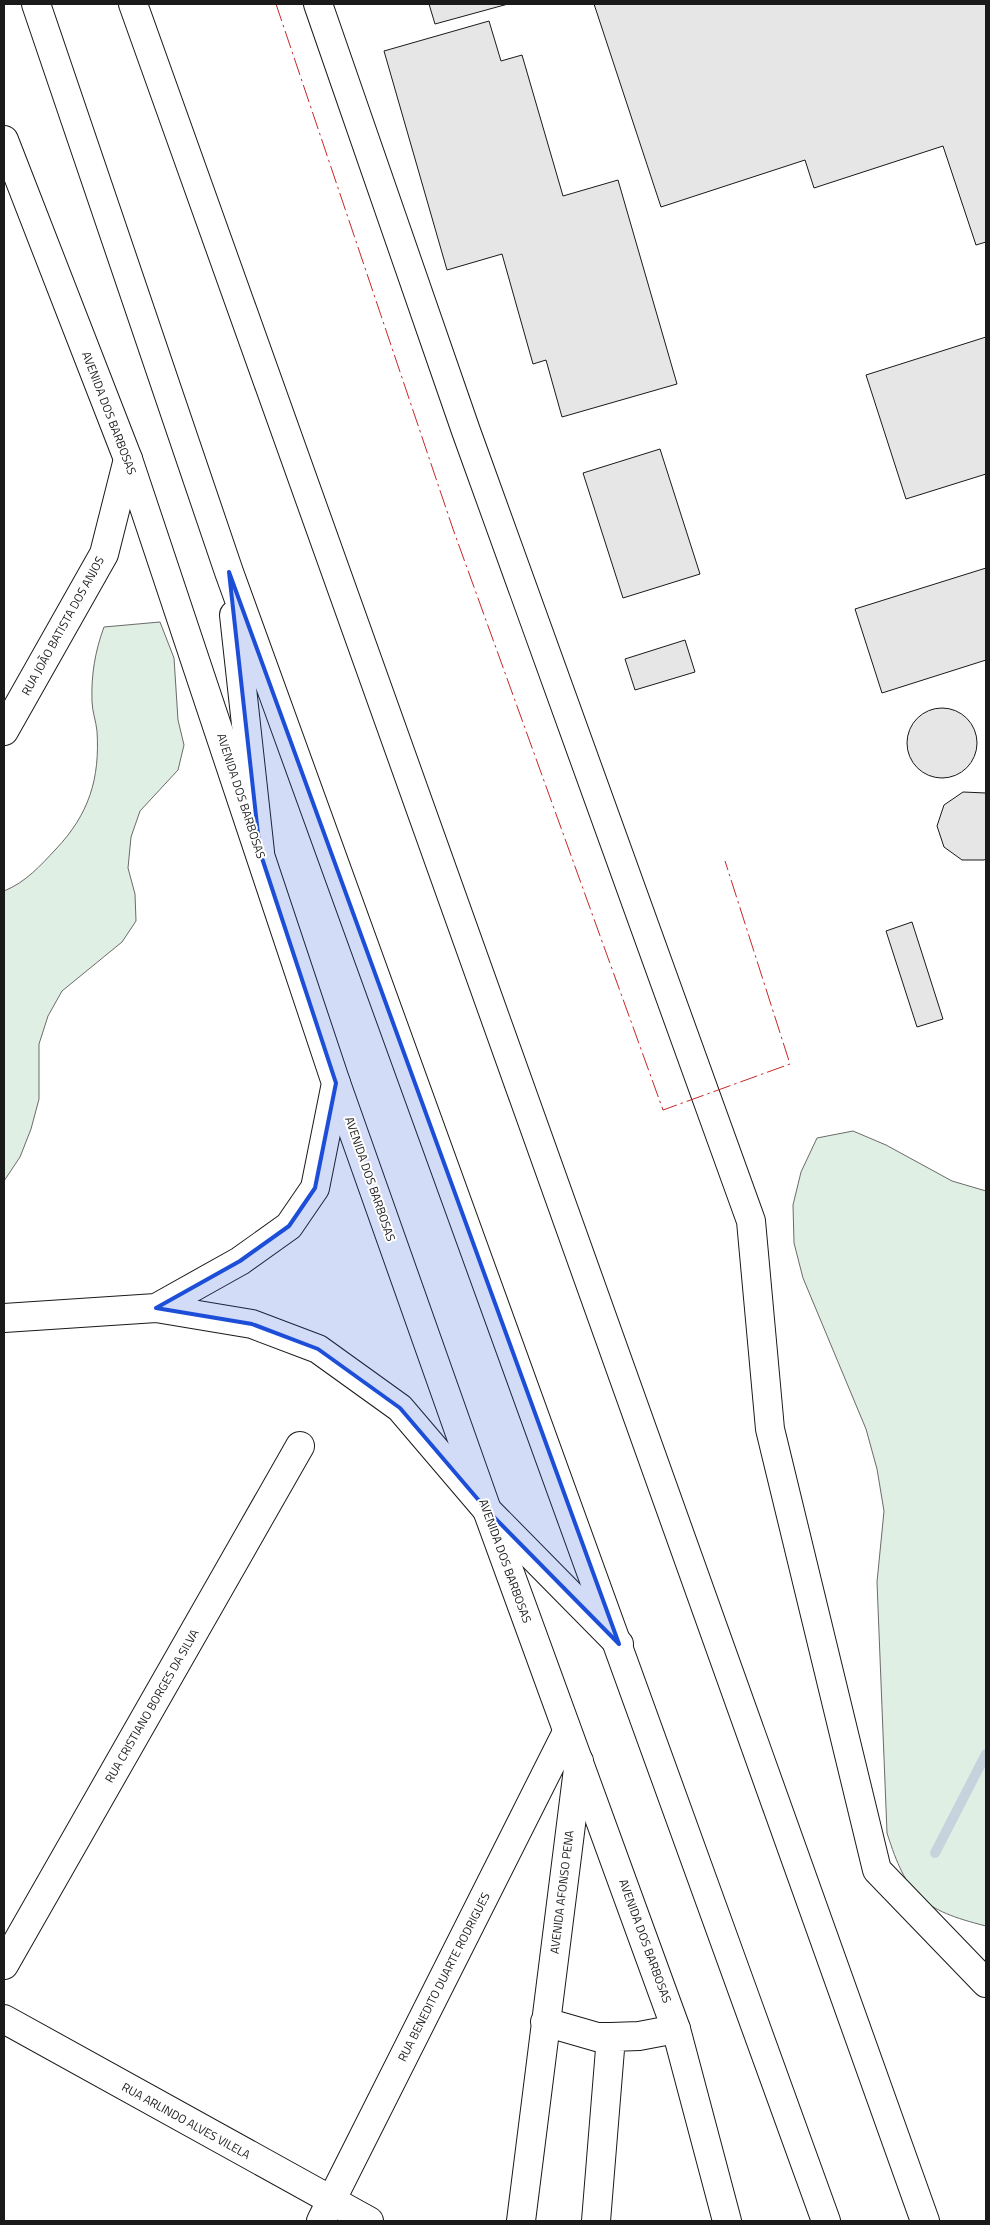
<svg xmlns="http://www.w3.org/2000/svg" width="990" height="2225" font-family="'Titillium Web',sans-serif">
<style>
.green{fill:#e0efe3;stroke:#6a6a6a}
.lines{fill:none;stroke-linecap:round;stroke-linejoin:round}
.stream{stroke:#c6d2dc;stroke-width:10}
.building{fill:#e6e6e6;stroke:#1a1a1a}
.minor-casing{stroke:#1a1a1a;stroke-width:30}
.tertiary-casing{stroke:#1a1a1a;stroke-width:30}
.secondary-casing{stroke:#1a1a1a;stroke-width:30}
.trunk-casing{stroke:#1a1a1a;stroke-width:30}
.motorway-casing{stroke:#1a1a1a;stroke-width:30}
.minor{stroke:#fff;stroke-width:28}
.tertiary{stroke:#fff;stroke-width:28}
.secondary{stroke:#fff;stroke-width:28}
.trunk{stroke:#fff;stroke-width:28}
.motorway{stroke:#fff;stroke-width:28}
.power{stroke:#c62828;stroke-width:1;stroke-dasharray:18 4 2.5 4;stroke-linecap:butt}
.marked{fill:#1d4ed8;fill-opacity:0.2;stroke:#1d4ed8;stroke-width:4;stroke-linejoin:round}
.labels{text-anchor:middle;stroke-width:4;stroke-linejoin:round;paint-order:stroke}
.street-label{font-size:12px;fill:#1a1a1a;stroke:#fff}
</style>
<rect width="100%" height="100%" fill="#fff"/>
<!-- green -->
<path class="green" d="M160,622l14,36 4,62 6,25 -6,25 -38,41 -9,26 -3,31 7,26 1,27 -14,21 -60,49 -14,25 -9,28v55l-8,30 -11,28 -16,24v-290c22,-9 36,-25 52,-42 33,-35 44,-70 41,-118 -1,-10 -5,-20 -5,-30 -1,-25 3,-50 12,-74z
M853,1131l33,14 66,36 34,10v735c-64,-16 -79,-30 -99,-93l-10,-251 7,-71 -7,-42 -11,-40 -63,-151 -9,-35 -1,-38 8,-33 16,-34z"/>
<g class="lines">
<!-- stream -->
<path class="stream" d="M935,1853l51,-99"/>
</g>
<!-- building -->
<path class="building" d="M429,4h79l-73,20z
M594,4h392v238l-10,3 -33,-99 -129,42 -9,-28 -144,47z
M489,21l12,40 21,-6 41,141 55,-16 59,204 -115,33 -16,-57 -13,4 -31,-110 -55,16 -63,-219z
M986,337v137l-80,25 -40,-124z
M660,449l40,125 -77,24 -40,-125z
M986,568v92l-104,33 -27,-84z
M685,640l10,32 -60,18 -10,-31z
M907 743a35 35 0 1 1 70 0a35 35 0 1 1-70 0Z
M963,792l23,1v66l-2,1h-22l-18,-13 -7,-21 7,-21z
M912,922l31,97 -26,8 -31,-96z"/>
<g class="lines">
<!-- minor casing -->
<g class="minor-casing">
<path id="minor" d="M318,4l148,427 285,790 19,208 107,441 109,113
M4,731l100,-177 24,-95
M4,1965l296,-519
M545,2022l52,15h14l-15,184
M611,2037l28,-1 37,-7
M321,2221l246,-489
M521,2221l58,-460"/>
</g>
<!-- tertiary casing -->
<g class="tertiary-casing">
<path id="tertiary" d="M4,2019l365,202"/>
</g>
<!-- secondary casing -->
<g class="secondary-casing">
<path id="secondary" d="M336,1083l151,427 189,519 51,192"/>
</g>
<!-- trunk casing -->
<g class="trunk-casing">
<path id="trunk" d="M4,140l124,319 208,624 -21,105 -26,38 -49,35 -84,47
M4,1318l152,-10 96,16 66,25 82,59 87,102 132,134"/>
</g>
<!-- motorway casing -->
<g class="motorway-casing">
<path id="motorway" d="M36,4l193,568 597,1649
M133,4l792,2217
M234,615l26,237"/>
</g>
<!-- minor -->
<use href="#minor" class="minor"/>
<!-- tertiary -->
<use href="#tertiary" class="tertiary"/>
<!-- secondary -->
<use href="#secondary" class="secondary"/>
<!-- trunk -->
<use href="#trunk" class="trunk"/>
<!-- motorway -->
<use href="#motorway" class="motorway"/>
<!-- power -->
<path class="power" d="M276,4l177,525 210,581 127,-46 -65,-203"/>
</g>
<!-- marked area -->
<path class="marked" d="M229,572l390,1072 -132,-134 -87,-102 -82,-59 -66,-25 -96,-16 84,-47 49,-35 26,-38 21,-105 -76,-231z"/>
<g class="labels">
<!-- street labels -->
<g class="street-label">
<text transform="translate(109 413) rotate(69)" y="4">AVENIDA DOS BARBOSAS</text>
<text transform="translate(63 626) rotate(-61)" y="4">RUA JOÃO BATISTA DOS ANJOS</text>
<text transform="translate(241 796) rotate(72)" y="4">AVENIDA DOS BARBOSAS</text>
<text transform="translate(370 1179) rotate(71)" y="4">AVENIDA DOS BARBOSAS</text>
<text transform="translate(505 1561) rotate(70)" y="4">AVENIDA DOS BARBOSAS</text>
<text transform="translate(152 1706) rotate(-60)" y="4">RUA CRISTIANO BORGES DA SILVA</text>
<text transform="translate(562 1892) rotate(-83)" y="4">AVENIDA AFONSO PENA</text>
<text transform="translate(645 1941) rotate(70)" y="4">AVENIDA DOS BARBOSAS</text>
<text transform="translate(444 1977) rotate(-63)" y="4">RUA BENEDITO DUARTE RODRIGUES</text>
<text transform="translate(186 2121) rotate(29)" y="4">RUA ARLINDO ALVES VILELA</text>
</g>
</g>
<!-- border -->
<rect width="990" height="2225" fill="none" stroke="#1a1a1a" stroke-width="10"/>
</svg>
